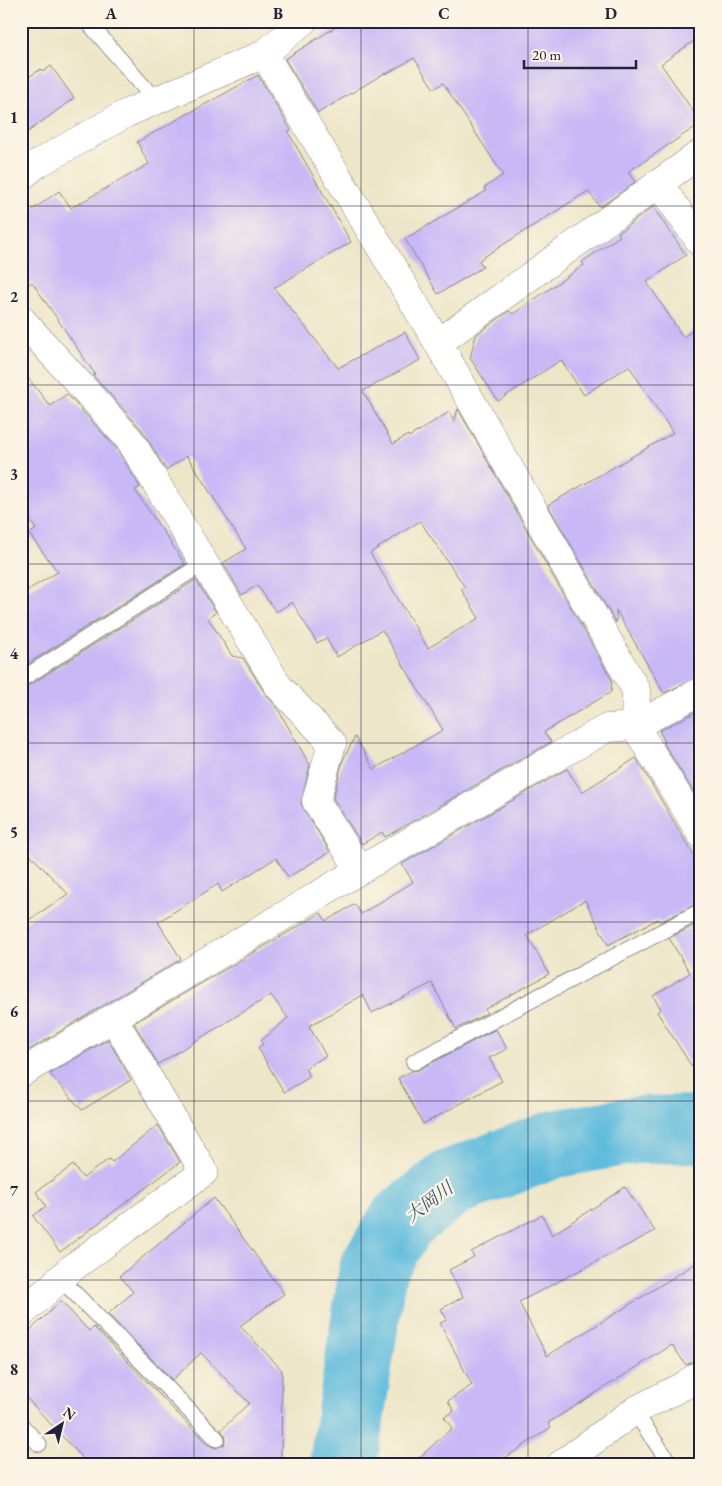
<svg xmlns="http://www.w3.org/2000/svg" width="722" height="1486" font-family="'EB Garamond','Noto Serif JP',serif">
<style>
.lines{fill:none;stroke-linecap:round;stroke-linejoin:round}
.river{stroke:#5fbbdd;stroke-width:68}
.building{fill:#c8b9f6;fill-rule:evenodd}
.service-casing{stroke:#888482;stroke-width:17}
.minor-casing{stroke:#888482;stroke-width:29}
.tertiary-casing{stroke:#888482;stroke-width:29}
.service{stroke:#fff;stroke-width:15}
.minor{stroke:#fff;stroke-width:28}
.tertiary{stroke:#fff;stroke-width:28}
.grid{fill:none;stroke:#22223b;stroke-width:1;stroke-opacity:0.55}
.labels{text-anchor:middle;stroke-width:4.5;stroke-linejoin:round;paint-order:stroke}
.water-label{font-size:18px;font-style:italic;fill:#375874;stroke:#fcf5e5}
.neatline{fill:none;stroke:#22223b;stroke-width:2}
.grid-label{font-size:16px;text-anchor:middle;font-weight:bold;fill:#22223b}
</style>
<rect width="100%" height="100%" fill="#fcf5e5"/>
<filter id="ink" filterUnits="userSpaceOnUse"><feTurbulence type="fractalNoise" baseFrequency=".02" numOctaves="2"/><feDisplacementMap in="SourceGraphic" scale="10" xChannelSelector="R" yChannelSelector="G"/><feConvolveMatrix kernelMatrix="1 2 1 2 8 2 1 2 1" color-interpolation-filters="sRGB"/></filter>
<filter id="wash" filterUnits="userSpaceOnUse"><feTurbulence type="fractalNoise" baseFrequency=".0096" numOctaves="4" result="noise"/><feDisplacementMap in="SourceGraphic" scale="20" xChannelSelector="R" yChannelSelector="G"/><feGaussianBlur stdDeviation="1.12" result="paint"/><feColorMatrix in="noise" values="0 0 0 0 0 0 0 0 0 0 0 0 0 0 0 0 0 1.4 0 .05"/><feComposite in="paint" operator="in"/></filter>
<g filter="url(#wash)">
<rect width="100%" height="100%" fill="#eee6c8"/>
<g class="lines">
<!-- river -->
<path class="river" d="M343,1465l30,-196 29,-48 49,-38 104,-39 80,-14 66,-1"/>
</g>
<g id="blocks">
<!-- building -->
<path class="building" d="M345,21h356v15l-40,28 40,59 -73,49 7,10 -35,25 -12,-16 -109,69 4,7 -45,27 -33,-55 81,-48 -2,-3 19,-13 -60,-92 -9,6 -20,-31 -28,16 -1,-1 -67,40 -33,-54z
M51,66l23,32 -53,39v-55l20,-13 2,3z
M258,75l33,55 -3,2 63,110 -77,46 64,80 67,-36 15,28 -57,31 30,53 15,-9 1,2 40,-25 5,10 4,-13 154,271 -1,12 -67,40 7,10 -166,95 -3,-5 -20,12 -29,-46 10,-38 12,-23 19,32 69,-39 -61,-100 -45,27 -11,-19 -9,5 -25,-41 -16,10 -19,-27 -15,10 -19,-32 23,-14 -59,-93 -21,14 -24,-40 -49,-55 2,-1 -63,-92 -11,8v-72l38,-27 12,17 78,-44 -12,-22zM420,521l45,66 -4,2 18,29 -51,30 -58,-95z
M653,207l33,48 -39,27 36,55 18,-12v351l-37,17 -48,-83v13l-68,-118 125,-72 -44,-67 -45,29 -23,-35 -63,41 -28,-43 6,-23 33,-24 4,3 71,-49 -2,-3 38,-26 -2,-3z
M21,369l29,37 17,-12 50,55 23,38 -5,3 50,74 -164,104v-74l37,-22 -29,-38 7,-5 -15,-20z
M196,580l20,32 -8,6 24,38 11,2 23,37 10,11 34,59 -9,39 29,48 -42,25 -12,-19 -54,34 -4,-8 -60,38 23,37 -152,91 -8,-9v-116l47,-31 -47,-49v-159l9,-1z
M701,709v88l-3,2 -35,-57 2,-1 -6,-10z
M636,758l65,109v35l-41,20 -2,-3 -50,26 -23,-45 -58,35 22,39 -64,35 2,4 -31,16 -24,-46 -60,30 -9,-18 -54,31 17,30 -21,12 5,9 -26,15 -26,-44 5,-4 -2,-3 27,-23 -17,-23 -113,69 -24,-41 187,-110 5,8 29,-17 6,10 52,-32 -11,-18 165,-95 15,23z
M701,922v159l-44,-69 4,-3 -8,-13 37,-23 -21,-35z
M496,1029l11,20 -18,9 13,23 -79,43 -25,-46 14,-7 6,-1z
M108,1039l23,41 -49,30 -32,-36z
M158,1125l22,37 -120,90 -27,-36 13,-10 -10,-14 37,-27 10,13 26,-19 3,3z
M625,1187l30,44 -136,71 28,54 154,-96v98l-15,7 -14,-20 -124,78 3,4 -56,38h-84l41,-37 -8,-11 10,-6 -6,-10 24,-16 -32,-62 7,-3 -6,-11 22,-12 -14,-27 25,-13 -3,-5 71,-37 10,20z
M214,1198l70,96 -44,32 42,44 -1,95h-192l-68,-73v-53l40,-38 28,30 5,-4 113,117 8,4 9,-3 2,-8 -5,-7 28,-27 -48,-50 -29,27 -64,-66 25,-22 -13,-16z"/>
</g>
</g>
<g filter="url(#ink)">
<use href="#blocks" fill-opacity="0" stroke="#888482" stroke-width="1"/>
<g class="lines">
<!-- service casing -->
<g class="service-casing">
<path id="service" d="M87,21l68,79
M25,677l179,-114
M414,1062l287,-151
M61,1279l156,160
M634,1411l37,54
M21,1425l18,19"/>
</g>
<!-- minor casing -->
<g class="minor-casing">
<path id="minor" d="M264,54l174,289 198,347 -1,36 66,108
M21,177l16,-13 90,-51 137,-59 39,-33
M658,183l43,60
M21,319l109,121 149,247 53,56 -16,58 44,69
M21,1073l339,-203 247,-142 28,-2 66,-35
M21,1314l51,-46 132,-96 -91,-154
M560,1465l74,-54 49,-25 18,-12"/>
</g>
<!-- tertiary casing -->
<g class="tertiary-casing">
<path id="tertiary" d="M438,343l263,-190"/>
</g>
<!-- service -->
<use href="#service" class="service"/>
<!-- minor -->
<use href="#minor" class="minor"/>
<!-- tertiary -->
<use href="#tertiary" class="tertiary"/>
</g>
</g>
<!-- grid -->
<path class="grid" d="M194,21v1444M361,21v1444M528,21v1444M21,206h680M21,385h680M21,564h680M21,743h680M21,922h680M21,1101h680M21,1280h680"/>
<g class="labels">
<!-- water labels -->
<g class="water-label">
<text transform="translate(429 1202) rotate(-37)" y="6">大岡川</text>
</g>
</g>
<!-- margin -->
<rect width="722" height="1486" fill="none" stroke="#fcf5e5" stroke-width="55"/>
<!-- north arrow -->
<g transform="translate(62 1424) rotate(35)" stroke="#fcf5e5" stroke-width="4" paint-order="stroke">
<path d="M0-4L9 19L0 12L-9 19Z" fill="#22223b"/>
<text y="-8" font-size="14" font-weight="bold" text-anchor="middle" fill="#22223b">N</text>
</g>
<!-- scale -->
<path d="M524 60v8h112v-8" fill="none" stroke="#22223b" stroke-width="2.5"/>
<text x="532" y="60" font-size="15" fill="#22223b" stroke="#fcf5e5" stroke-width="4" paint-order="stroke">20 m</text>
<rect x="28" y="28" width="666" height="1430" class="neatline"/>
<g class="grid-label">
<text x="111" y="19">A</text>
<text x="278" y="19">B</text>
<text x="444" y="19">C</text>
<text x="611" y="19">D</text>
<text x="14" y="123">1</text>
<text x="14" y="302">2</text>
<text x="14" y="480">3</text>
<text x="14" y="659">4</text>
<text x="14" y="838">5</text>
<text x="14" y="1017">6</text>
<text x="14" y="1196">7</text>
<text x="14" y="1375">8</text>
</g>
</svg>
